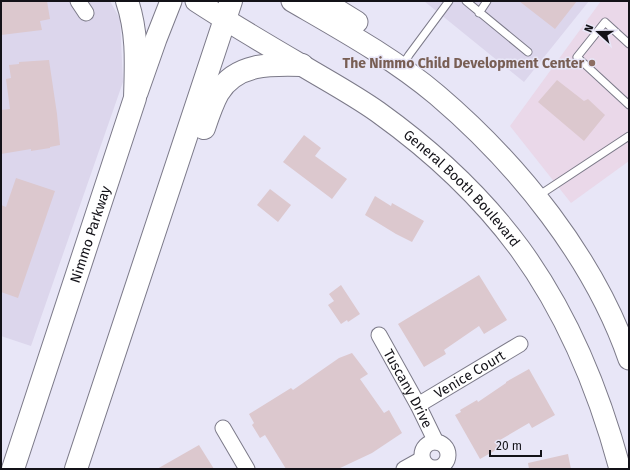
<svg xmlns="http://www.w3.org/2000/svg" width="630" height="470" font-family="'Fira Sans',sans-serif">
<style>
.commercial{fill:#dcd6ec}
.education{fill:#ead8e9}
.building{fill:#dcc8ce}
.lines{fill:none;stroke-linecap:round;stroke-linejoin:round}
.lane-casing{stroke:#7c7a89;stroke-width:9}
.street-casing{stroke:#7c7a89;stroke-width:17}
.secondary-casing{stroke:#7c7a89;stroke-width:23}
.highway-casing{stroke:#7c7a89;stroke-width:24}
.lane{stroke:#fff;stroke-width:7}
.street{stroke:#fff;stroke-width:15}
.secondary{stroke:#fff;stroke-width:21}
.highway{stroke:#fff;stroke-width:22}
.education-dot{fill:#8d6e63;stroke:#e8e6f7;stroke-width:1.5}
.labels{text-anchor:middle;stroke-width:3;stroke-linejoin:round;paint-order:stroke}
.education-label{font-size:14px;font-weight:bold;fill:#785e54;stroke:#e8e6f7;text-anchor:end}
.street-label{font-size:14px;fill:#131218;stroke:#e8e6f7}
</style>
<rect width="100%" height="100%" fill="#e8e6f7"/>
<!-- commercial -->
<path class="commercial" d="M1,1h109l10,18 3,63 -92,264 -30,-10z
M424,1h165l-65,81z"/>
<!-- education -->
<path class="education" d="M601,1h28v160l-58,42 -61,-77z"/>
<!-- building -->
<path class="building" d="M1,1h46l3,18 -10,2 2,9 -41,5z
M519,1h58l-22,28z
M49,60l8,54 3,31 -10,2v1l-19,3v-2l-30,5v-44l9,-1 -4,-30 5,-1 -2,-13 10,-1v-2z
M557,80l27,21 4,-2 17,16 -21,26 -46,-39z
M304,135l17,13 -6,8 32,23 -15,20 -49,-37z
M16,178l39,13 -37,107 -17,-6v-87l5,2z
M270,189l21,16 -13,17 -21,-17z
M375,196l16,10 1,-3 32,18 -12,21 -16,-8 -31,-19z
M479,275l28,45 -23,14 -5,-8 -35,24 2,4 -22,13 -26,-43z
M341,285l19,29 -12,8 -1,-2 -6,4 -13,-19 6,-4 -5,-7z
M352,353l16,21 -8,5 24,34 5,-3 13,23 -30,20 -34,16h-52l-21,-34 -5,3 -8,-13 2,-2 -5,-9 42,-26 2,2 46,-32z
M529,369l26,46 -23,13 -3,-5 -29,17 3,6 -23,13 -25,-44 6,-3 -1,-2 17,-10 1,2 28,-19v-1z
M199,445l15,24h-57z
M568,454l3,15h-42l-1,-6z"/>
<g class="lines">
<!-- lane casing -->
<g class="lane-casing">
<path id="lane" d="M466,1l62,51
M479,13l8,-12
M629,44l-24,-22 -28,35 52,48
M402,66l7,-11 40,-54
M538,196l91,-60"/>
</g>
<!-- street casing -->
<g class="street-casing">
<g id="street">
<path d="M78,1l8,12"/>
<path id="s1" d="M379,335l39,70 18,37"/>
<path id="s2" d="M418,405l102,-61"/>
<path d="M223,428l24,41"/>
<circle cx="435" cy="455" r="13"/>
<path d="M404,469l18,-10"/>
</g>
</g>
<!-- secondary casing -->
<g class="secondary-casing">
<g id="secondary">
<path id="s3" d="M196,1c35,23 71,44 107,65 25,15 51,29 75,46 53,38 103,84 142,137 48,66 79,142 100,220"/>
<path d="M292,1c50,29 101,57 145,94 81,69 157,163 192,264"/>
<path d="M323,1l34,21"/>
<path d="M137,93l19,-54 15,-38"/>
</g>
</g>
<!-- highway casing -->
<g class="highway-casing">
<g id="highway">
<path d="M204,128c4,-12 8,-24 14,-35 18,-30 53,-29 84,-28"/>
<path id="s4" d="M13,469l122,-371c1,-33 3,-65 -8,-97"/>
<path d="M76,469l155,-468"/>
</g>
</g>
<!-- lane -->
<use href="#lane" class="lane"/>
<!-- street -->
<use href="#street" class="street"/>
<!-- secondary -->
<use href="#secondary" class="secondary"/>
<!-- highway -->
<use href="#highway" class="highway"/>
</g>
<!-- markers -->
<circle class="education-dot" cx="592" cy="63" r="4"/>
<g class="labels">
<!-- education labels -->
<g class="education-label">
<text x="584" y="68">The Nimmo Child Development Center</text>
</g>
<!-- street labels -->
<g class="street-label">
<text dy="5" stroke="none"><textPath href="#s3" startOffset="327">General Booth Boulevard</textPath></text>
<text dy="5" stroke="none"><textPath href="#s4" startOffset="247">Nimmo Parkway</textPath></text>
<text dy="5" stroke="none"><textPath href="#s2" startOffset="60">Venice Court</textPath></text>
<text dy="5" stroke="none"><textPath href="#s1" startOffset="61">Tuscany Drive</textPath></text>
</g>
</g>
<!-- border -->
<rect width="630" height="470" fill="none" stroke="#131218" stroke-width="4"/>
<!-- north arrow -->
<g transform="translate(598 32) rotate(291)" stroke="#e8e6f7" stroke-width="3" paint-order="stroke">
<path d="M0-3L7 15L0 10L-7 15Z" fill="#131218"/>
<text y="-6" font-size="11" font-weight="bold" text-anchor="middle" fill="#131218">N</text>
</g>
<!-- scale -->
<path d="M490 450v6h51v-6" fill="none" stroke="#131218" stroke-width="2"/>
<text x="496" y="450" font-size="12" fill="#131218" stroke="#e8e6f7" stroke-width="3" paint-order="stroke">20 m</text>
</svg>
